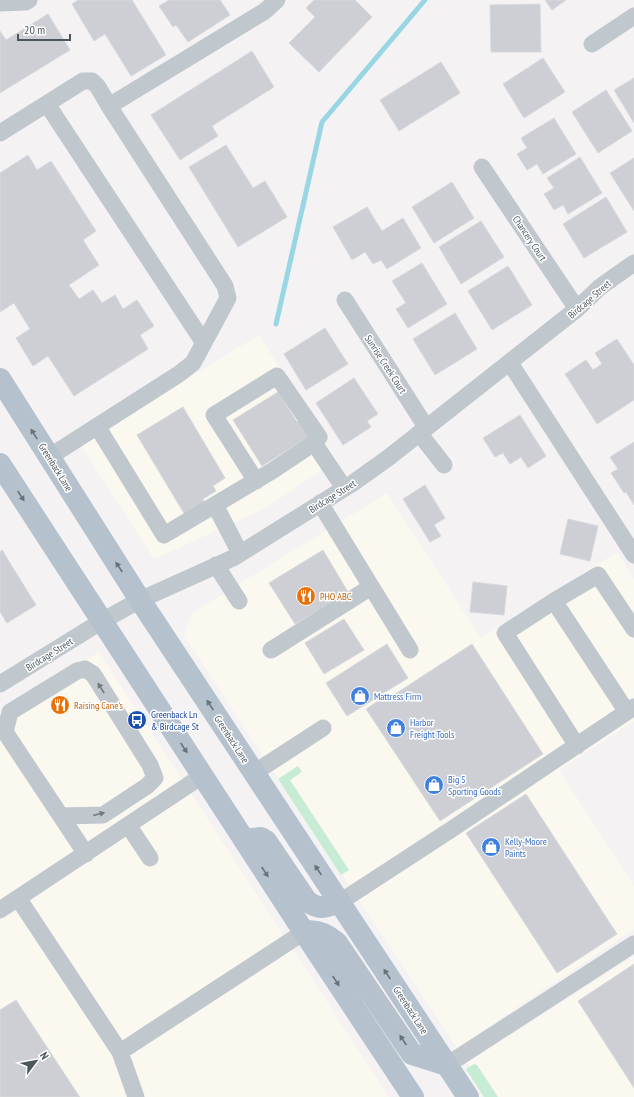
<svg xmlns="http://www.w3.org/2000/svg" width="634" height="1097" font-family="'PT Sans Narrow',sans-serif">
<style>
.commercial{fill:#fbf8ef}
.green{fill:#c7ecd4}
.lines{fill:none;stroke-linecap:round;stroke-linejoin:round}
.stream{stroke:#99d6e4;stroke-width:5}
.building{fill:#cdcfd4;stroke:#d7d9dd}
.minor{stroke:#c0c7cd;stroke-width:17}
.major{stroke:#b5c2cd;stroke-width:22}
.oneway{fill:#66717a}
.oneway2{fill:#6f787f}
.labels{text-anchor:middle;stroke-width:3;stroke-linejoin:round;paint-order:stroke}
.street-label{font-size:10px;fill:#4c565e;stroke:#fff}
.food-label{font-size:10px;fill:#c56008;stroke:#fff;text-anchor:start}
.shop-label{font-size:10px;fill:#366cbe;stroke:#fff;text-anchor:start}
.transit-label{font-size:10px;fill:#164399;stroke:#fff;text-anchor:start}
</style>
<rect width="100%" height="100%" fill="#f4f2f3"/>
<!-- commercial -->
<path class="commercial" d="M259,335l78,125 -73,49 -110,50 -74,-115z
M387,493l94,145 136,-86 17,27v142l-75,49 75,116v43l-177,119 -273,-412 8,-23z
M99,652l290,445h-389v-384z
M634,956v141h-144l-23,-34z"/>
<!-- green -->
<path class="green" d="M298,766l4,6 -12,8 59,90 -8,5 -63,-96z
M474,1064l3,1 21,32h-14l-18,-28z"/>
<g class="lines">
<!-- stream -->
<path class="stream" d="M276,324l46,-202 103,-122"/>
</g>
<!-- building -->
<path class="building" d="M78,0h54l34,55 -35,21 -26,-42 -11,7 -22,-37z
M169,0h51l10,15 -42,27 -12,-17 -3,2 -14,-21z
M314,0h41l17,17 -53,55 -30,-29 26,-26 -9,-9z
M545,0h21l-14,10z
M540,4l1,48h-50l-1,-47z
M48,14l22,36 -70,43v-62l6,9z
M252,51l22,36 -62,39 6,10 -38,24 -29,-45z
M543,58l22,34 -41,26 -21,-34z
M441,62l19,31 -61,38 -19,-31z
M634,78v45l-20,-33z
M606,90l26,41 -34,22 -26,-41z
M554,118l22,36 -33,20 -6,-10 -10,6 -10,-16 10,-6 -6,-10z
M226,145l27,43 12,-7 22,36 -49,30 -49,-80z
M28,155l9,15 14,-9 45,70 -13,9 16,25 -30,20 10,14 14,-9 9,13 13,-8 8,14 14,-9 17,26 -14,9 8,14 -74,47 -26,-40 -15,10 -17,-28 14,-9 -16,-26 -14,9v-139z
M580,157l22,36 -34,21 -5,-9 -9,5 -10,-16 10,-6 -7,-10z
M634,158v53l-24,-38z
M452,182l22,36 -40,25 -22,-36z
M606,197l21,35 -43,26 -21,-34z
M367,207l15,24 21,-13 18,30 -34,21 -6,-9 -8,4 -8,-12 -13,8 -19,-33z
M481,221l23,36 -43,27 -22,-37z
M422,263l25,41 -39,24 -12,-19 10,-6 -14,-22z
M508,266l24,39 -40,25 -24,-39z
M455,313l22,36 -42,26 -22,-36z
M325,328l23,36 -42,26 -22,-36z
M617,339l17,26v35l-37,24 -32,-50 21,-14 7,10 9,-6 -7,-11z
M354,378l24,36 -11,7 4,6 -28,18 -27,-42z
M278,392l19,30 3,-2 10,16 -48,30 -29,-46z
M183,407l42,71 -12,8 3,5 -13,8 2,4 -20,12 -48,-80z
M520,415l26,41 -18,12 -7,-11 -11,7 -7,-11 -8,4 -12,-19z
M634,442v63l-8,-13 -2,1 -13,-20 7,-4 -8,-12z
M425,485l20,33 -11,7 7,11 -11,6 -27,-43z
M568,519l30,7 -8,35 -30,-7z
M2,550l34,55 -29,18 -7,-11v-60z
M323,550l25,42 -53,32 -26,-41z
M473,582l34,4 -3,29 -34,-3z
M344,619l20,31 -40,24 -19,-31z
M387,644l21,34 -61,38 -21,-33z
M472,644l71,110 -103,67 -74,-112 18,-12 2,3z
M526,794l91,140 -60,39 -91,-140z
M634,964v124l-56,-87z
M16,1000l63,96 1,1h-80v-87z"/>
<g class="lines">
<!-- minor -->
<path class="minor" d="M0,3l26,-1 3,-2
M592,44l42,-28
M47,104l157,239
M109,106l156,-95 12,-11
M0,133l83,-52h9l6,6 11,19 116,180 3,12 -35,65 -14,11 -130,83
M482,167l95,142
M345,300l81,127
M510,363l124,192
M97,426l67,109 108,-64 42,-28 30,45
M419,433l25,32
M256,481l-42,-66 63,-39 42,61 -5,6
M320,503l90,147
M215,505l25,48
M216,565l23,36
M554,601l73,111
M271,650l100,-63
M0,684l102,-63 38,-21 93,-42 120,-75 35,-25 189,-149 23,-22 34,-24
M577,746l-72,-113 49,-32 44,-26 36,54
M254,773l69,-45
M61,816l42,-1 44,-29 8,-8 -5,-13 -57,-91 -8,-5 -8,2 -67,41 -5,20c27,40 54,81 81,122
M128,825l22,33
M18,898l102,154 184,-120
M340,902l112,-73 182,-122
M0,910l202,-134
M120,1052l16,45
M447,1065l187,-121"/>
<!-- major -->
<path class="major" d="M0,379l140,221 328,497
M0,464l304,468 109,165
M244,840l17,-2 5,3 40,59c12,11 20,7 34,2
M304,932c13,-3 23,2 33,11l75,111 35,11"/>
</g>
<!-- one-way arrows -->
<defs><path id="oneway-solid" d="M-6-.8H1V-3.2L6.5 0L1 3.2V.8H-6Z"/></defs>
<g class="oneway">
<use href="#oneway-solid" transform="translate(34 434) rotate(-122)"/>
<use href="#oneway-solid" transform="translate(21 496) rotate(57)"/>
<use href="#oneway-solid" transform="translate(119 567) rotate(-123)"/>
<use href="#oneway-solid" transform="translate(210 705) rotate(-123)"/>
<use href="#oneway-solid" transform="translate(184 748) rotate(57)"/>
<use href="#oneway-solid" transform="translate(318 870) rotate(-124)"/>
<use href="#oneway-solid" transform="translate(265 872) rotate(57)"/>
<use href="#oneway-solid" transform="translate(387 974) rotate(-123)"/>
<use href="#oneway-solid" transform="translate(336 981) rotate(57)"/>
<use href="#oneway-solid" transform="translate(403 1040) rotate(-124)"/>
</g>
<g class="oneway2">
<use href="#oneway-solid" transform="translate(101 688) rotate(-122)"/>
<use href="#oneway-solid" transform="translate(99 814) rotate(-14)"/>
</g>
<!-- icons -->
<defs>
<g id="restaurant-disc" transform="scale(1)"><circle r="9.5" fill="#e8710a" stroke="#fff"/><path d="M-5-6h1v4h1v-4h1v4h1v-4h1v5L-1.5 .5V6h-2V.5L-5-1ZM5-6V6H3V1.5H1.5Q1.5-4 5-6Z" fill="#fff"/></g>
<g id="shop-disc" transform="scale(1)"><circle r="9.5" fill="#3f7fe0" stroke="#fff"/><path d="M-5-2.5h2.3a2.7 3.5 0 0 1 5.4 0H5L5.5 6h-11ZM-1.5-2.5h3a1.5 2.3 0 0 0-3 0Z" fill="#fff"/></g>
<g id="bus-disc" transform="scale(1)"><circle r="9.5" fill="#1a4fb4" stroke="#fff"/><path d="M-5-6H5V4H4V6H2V4H-2V6H-4V4H-5ZM-3.5-4V0h7V-4ZM-3.5 1.2v1.5H-2V1.2ZM2 1.2v1.5H3.5V1.2Z" fill="#fff"/></g>
</defs>
<g fill-rule="evenodd">
<use href="#restaurant-disc" x="306" y="596"/>
<use href="#shop-disc" x="360" y="696"/>
<use href="#restaurant-disc" x="60" y="705"/>
<use href="#bus-disc" x="137" y="720"/>
<use href="#shop-disc" x="396" y="728"/>
<use href="#shop-disc" x="434" y="785"/>
<use href="#shop-disc" x="491" y="847"/>
</g>
<g class="labels">
<!-- street labels -->
<g class="street-label">
<text transform="translate(530 238) rotate(56)" y="4">Chancery Court</text>
<text transform="translate(589 299) rotate(-41)" y="4">Birdcage Street</text>
<text transform="translate(386 364) rotate(57)" y="4">Sunrise Creek Court</text>
<text transform="translate(56 467) rotate(58)" y="4">Greenback Lane</text>
<text transform="translate(332 496) rotate(-32)" y="4">Birdcage Street</text>
<text transform="translate(49 654) rotate(-32)" y="4">Birdcage Street</text>
<text transform="translate(232 739) rotate(57)" y="4">Greenback Lane</text>
<text transform="translate(411 1010) rotate(57)" y="4">Greenback Lane</text>
</g>
<!-- food labels -->
<g class="food-label">
<text x="320" y="600">PHO ABC</text>
<text x="74" y="709">Raising Cane's</text>
</g>
<!-- shop labels -->
<g class="shop-label">
<text x="374" y="700">Mattress Firm</text>
<text x="410" y="726">Harbor<tspan x="410" dy="12">Freight Tools</tspan></text>
<text x="448" y="783">Big 5<tspan x="448" dy="12">Sporting Goods</tspan></text>
<text x="505" y="845">Kelly-Moore<tspan x="505" dy="12">Paints</tspan></text>
</g>
<!-- transit labels -->
<g class="transit-label">
<text x="151" y="718">Greenback Ln<tspan x="151" dy="12">&amp; Birdcage St</tspan></text>
</g>
</g>
<!-- north arrow -->
<g transform="translate(36 1061) rotate(58)" stroke="#ffffff" stroke-width="3" paint-order="stroke">
<path d="M0-3L7 15L0 10L-7 15Z" fill="#4c565e"/>
<text y="-6" font-size="11" font-weight="bold" text-anchor="middle" fill="#4c565e">N</text>
</g>
<!-- scale -->
<path d="M18 34v6h52v-6" fill="none" stroke="#4c565e" stroke-width="2"/>
<text x="24" y="34" font-size="12" fill="#4c565e" stroke="#ffffff" stroke-width="3" paint-order="stroke">20 m</text>
</svg>
